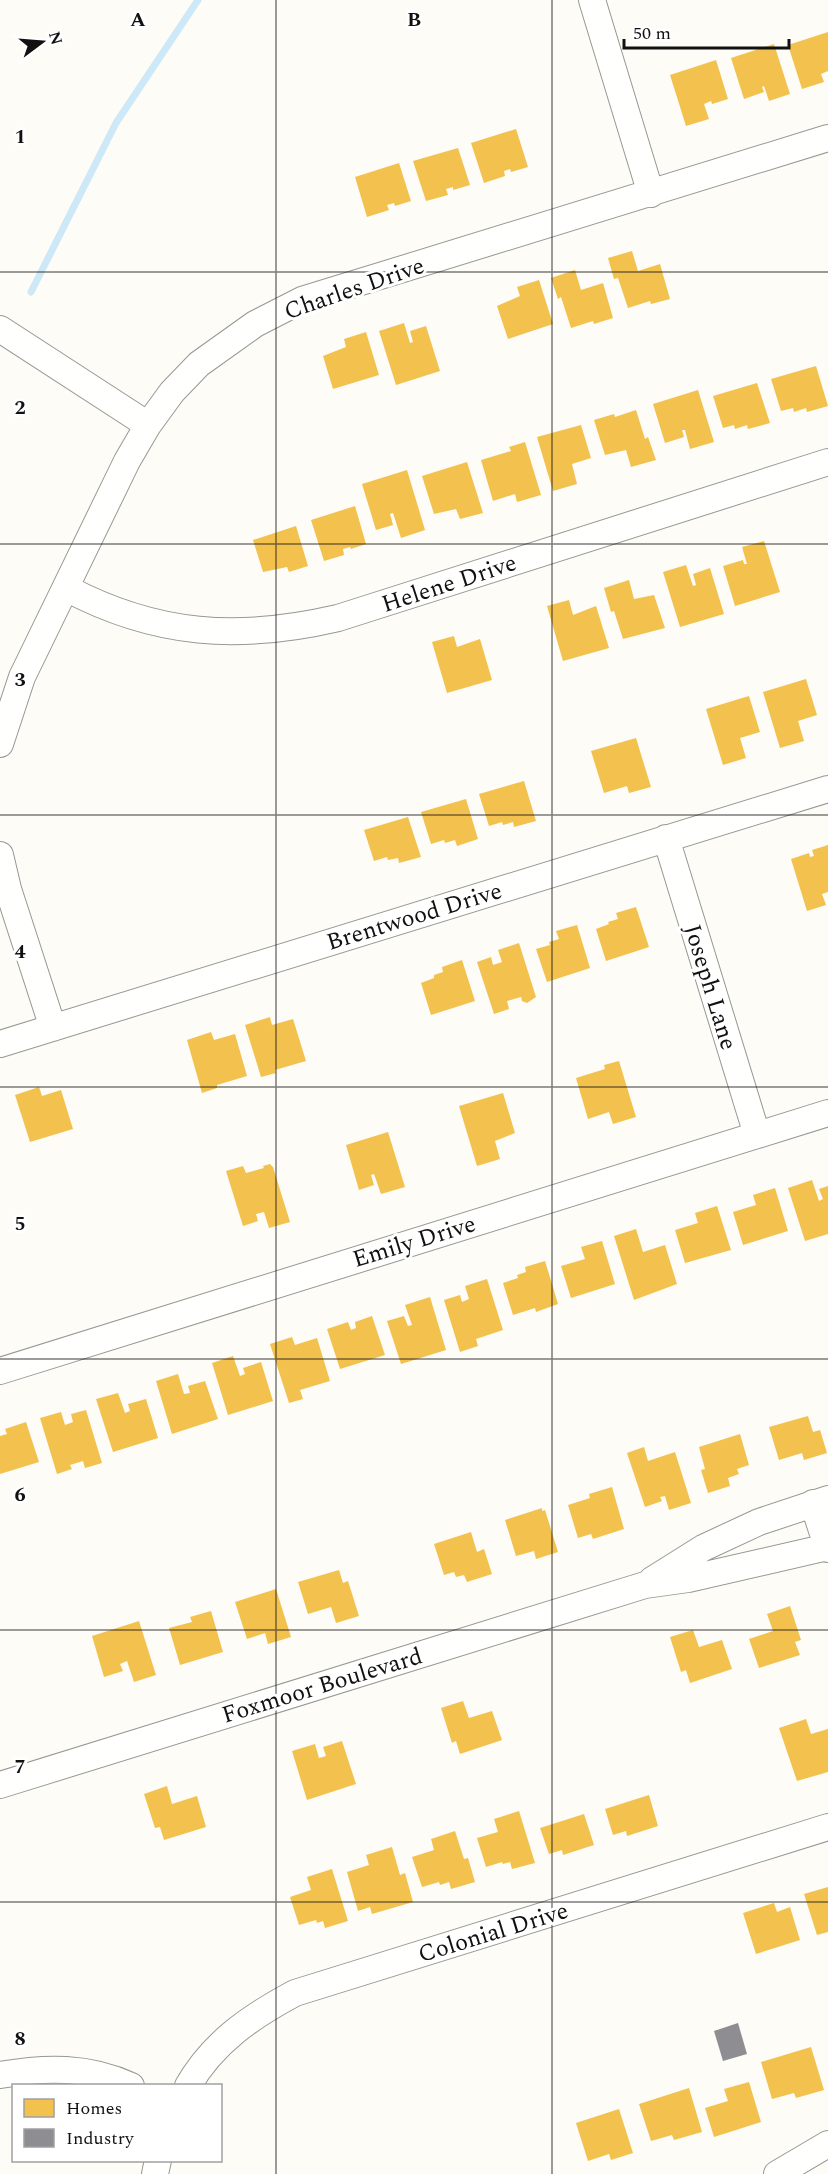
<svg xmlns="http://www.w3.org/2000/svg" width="828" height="2174" font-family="Spectral,serif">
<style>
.homes{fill:#f2c14e}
.industry{fill:#8d8d92}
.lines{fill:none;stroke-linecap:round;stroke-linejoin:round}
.stream{stroke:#cde8f7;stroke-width:7}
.minor-casing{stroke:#979795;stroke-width:28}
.minor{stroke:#fffffe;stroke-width:26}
.grid{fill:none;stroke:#111;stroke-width:1.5;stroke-opacity:0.55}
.labels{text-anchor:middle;stroke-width:6;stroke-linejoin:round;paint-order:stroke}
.street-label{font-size:24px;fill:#111;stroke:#fff}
.grid-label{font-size:20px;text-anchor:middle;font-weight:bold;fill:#111;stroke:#fff;stroke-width:6;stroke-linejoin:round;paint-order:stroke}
</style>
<rect width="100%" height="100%" fill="#fdfcf7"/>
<!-- homes -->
<path class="homes" d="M828,32v39l-7,3 3,8 -22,7 -14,-44z
M774,44l16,50 -21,7 -5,-15 -2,1 2,5 -20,7 -13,-41z
M716,60l12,39 -16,5 -1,-3 -7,3 5,15 -23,7 -16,-51z
M516,129l12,38 -17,5 -1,-3 -6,2 1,5 -21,7 -13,-40z
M458,148l12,37 -17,5v-3l-7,2 2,6 -22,6 -13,-40z
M399,163l12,38 -16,5 -1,-3 -7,2 2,5 -22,7 -12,-40z
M632,251l6,20 22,-7 10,35 -19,5 -1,-3 -22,7 -10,-30 -4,1 -6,-21z
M575,270l6,20 22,-7 10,35 -19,6 -1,-3 -22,7 -10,-31 -3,2 -7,-21z
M539,280l14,44 -45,15 -11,-33 23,-10 -3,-9z
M404,323l6,20 3,-1 -3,-11 16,-5 14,45 -44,14 -17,-54z
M366,332l13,43 -46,14 -10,-33 23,-9 -2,-8z
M816,366l12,40 -21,6 -1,-4 -12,4 -1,-4 -12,3 -10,-32z
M757,383l13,40 -22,6 -1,-4 -12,4 -1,-4 -11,3 -10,-32z
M698,390l16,52 -24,7 -5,-19h-3l2,7 -19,6 -12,-39z
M636,410l9,29 3,-2 8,23 -25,7 -5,-17 -21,5 -11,-35 20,-6 1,3z
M581,425l10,33 -19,6 5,20 -24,7 -16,-54z
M525,442l16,53 -24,7 -2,-8 -22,7 -12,-41 30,-9 -2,-4z
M467,462l16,51 -23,6 -4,-10 -22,5 -12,-38z
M407,470l18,60 -24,8 -8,-25 -3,1 3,11 -17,5 -14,-46z
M355,506l11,38 -15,5 -1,-2 -7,2 1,6 -20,6 -13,-41z
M296,526l12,40 -19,6 -2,-5 -24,5 -10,-32z
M764,541l16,51 -45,14 -12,-40 20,-6 1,4h3l-5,-17z
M686,565l7,21 3,-1 -3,-11 17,-6 14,46 -44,13 -17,-55z
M629,580l5,19 20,-4 11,33 -42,11 -9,-28 -3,1 -7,-24z
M569,600l4,15 23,-9 13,42 -46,13 -16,-55z
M454,636l3,11 23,-8 12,41 -45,13 -15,-51z
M806,679l11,36 -19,6 6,20 -24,7 -17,-56z
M749,696l11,36 -20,6 6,20 -23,7 -17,-56z
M636,738l15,49 -22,6 -2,-7 -23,7 -13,-42z
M524,781l12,40 -22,6 -1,-5 -10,3 -1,-3 -13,4 -10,-32z
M466,799l12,40 -21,7 -2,-6 -10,3 -1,-3 -13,4 -10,-32z
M408,817l13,40 -22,6 -1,-5 -10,2 -1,-3 -13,4 -10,-31z
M828,845v47l-6,2 4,11 -19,6 -16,-52 18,-6 1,4 4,-1 -2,-6z
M636,907l13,40 -43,14 -10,-32 13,-5 -1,-2 10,-3 -2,-6z
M577,925l13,43 -43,14 -11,-33 14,-4 -1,-3 10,-3 -3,-8z
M519,943l17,54 -9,6 -5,-2 -1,-4 -14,4 2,8 -15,5 -17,-52 14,-5 2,8 9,-3 -4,-12z
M462,960l13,41 -44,14 -10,-32 13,-5v-3l9,-3 -1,-5z
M270,1017l2,8 21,-6 13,42 -31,9 1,3 -15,4 -16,-52z
M211,1032l3,8 21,-6 12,42 -30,9v3l-15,5 -15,-53z
M619,1061l17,56 -23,7 -4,-12 -21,7 -12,-41 29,-9 -1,-4z
M39,1087l3,9 19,-6 12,39 -43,13 -15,-47z
M503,1093l12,40 -20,8 5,18 -23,7 -18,-60z
M388,1132l17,55 -24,7 -7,-20 -3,1 3,10 -15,5 -13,-45z
M270,1164l3,3 17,55 -21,6 -5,-16 -8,2 2,7 -15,5 -17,-55 17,-5 3,7 18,-5 -1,-2z
M812,1180l7,21 4,-2 -4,-10 9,-3v48l-23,7 -17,-53z
M775,1188l13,43 -45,14 -10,-33 23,-7 -3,-10z
M717,1206l14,44 -46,13 -10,-33 23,-7 -3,-10z
M636,1229l7,23 22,-7 12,39 -43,16 -20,-64z
M602,1241l13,43 -44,14 -10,-32 24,-7 -4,-12z
M545,1261l13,43 -22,8 -1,-4 -22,7 -10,-32 15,-5 -1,-3 9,-3 -1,-5z
M487,1279l16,51 -27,9 2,7 -18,6 -16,-52 16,-5 2,7 7,-3 -4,-13z
M430,1297l16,53 -45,14 -14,-43 17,-5 4,10 4,-1 -7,-20z
M372,1316l13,39 -45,14 -13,-40 21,-7 3,8 5,-2 -1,-6z
M292,1337l3,8 22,-7 13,43 -30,9 3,9 -14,4 -19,-59z
M233,1356l7,20 5,-2 -2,-6 18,-6 12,39 -45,14 -16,-52z
M178,1374l6,20 6,-1 -2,-7 17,-5 13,38 -46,15 -16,-53z
M118,1393l7,20 5,-2 -2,-7 18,-5 12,39 -45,14 -17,-53z
M86,1410l16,53 -17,5 -2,-7 -13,4 2,4 -15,5 -17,-56 21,-6 4,13 8,-3 -2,-8z
M808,1416l5,16 7,-2 7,23 -23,7 -2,-7 -23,7 -10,-33z
M26,1422l13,40 -39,12v-38l7,-2 -2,-5z
M740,1434l9,31 -12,4 2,5 -11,4 2,8 -22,7 -7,-23 4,-1 -6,-22z
M644,1447l4,14 27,-9 16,51 -22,7 -4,-14 -5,1 2,4 -17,6 -18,-54z
M612,1487l12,42 -31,10 -2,-5 -13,4 -10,-33 22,-7 -1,-4z
M542,1508v3l3,-1 13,42 -22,7 -2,-8 -18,5 -11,-36z
M471,1532l6,20 7,-3 8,25 -25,8 -3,-7 -8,2 -2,-5 -10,3 -10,-31z
M339,1570l4,13 5,-2 11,35 -23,7 -5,-16 -23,7 -10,-32z
M276,1589l15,48 -23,7 -3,-11 -18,6 -12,-37z
M790,1606l11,34 -6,2 5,13 -41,13 -10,-29 24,-8 -6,-17z
M211,1611l12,41 -43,13 -11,-37 23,-6 -2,-5z
M139,1621l17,54 -22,7 -7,-21 -7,3 3,7 -19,6 -12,-41z
M693,1630l6,17 23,-7 10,29 -42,14 -4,-13 -5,2 -11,-35z
M463,1701l6,17 23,-7 10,29 -42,14 -4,-13 -4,2 -11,-35z
M806,1719l5,15 17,-5v43l-31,9 -18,-53z
M342,1741l14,43 -49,16 -15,-49 23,-7 4,14 7,-2 -3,-9z
M167,1786l5,18 25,-8 9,31 -42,13 -4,-13 -5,1 -11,-34z
M649,1795l9,31 -31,10 -1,-5 -13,4 -8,-26z
M519,1811l16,52 -23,6 -2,-7 -7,2 -1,-2 -16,5 -9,-29 21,-6 -4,-13z
M584,1814l10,31 -31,10 -1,-5 -13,4 -9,-26z
M455,1831l9,28 4,-1 7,24 -24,7 -2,-7 -9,3 -1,-3 -17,5 -10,-30 22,-7 -3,-11z
M392,1847l8,28 5,-2 8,29 -41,12 -2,-7 -12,4 -11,-39 22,-7 -3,-10z
M332,1869l16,52 -23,7 -2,-7 -6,2 -1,-3 -17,5 -9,-28 21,-7 -4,-13z
M828,1887v45l-11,3 -13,-41z
M774,1903l3,9 13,-5 10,33 -44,14 -13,-41z
M811,2047l13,43 -28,8 -2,-5 -22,6 -11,-37z
M749,2082l12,40 -47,15 -9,-29 23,-7 -4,-12z
M689,2088l13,44 -28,8 -2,-5 -21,6 -12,-37z
M619,2109l14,44 -22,7 -2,-6 -21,7 -12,-38z"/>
<!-- industry -->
<path class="industry" d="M738,2023l9,31 -24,7 -9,-30z"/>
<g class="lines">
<!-- stream -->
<path class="stream" d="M31,292l85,-169 82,-123"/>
<!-- minor casing -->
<g class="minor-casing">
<path id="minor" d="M592,0l59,194
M0,329l148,96
M66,588c90,48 173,53 272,30l490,-156
M0,744l22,-67 105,-216 21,-36 24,-33 27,-28 56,-40 47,-24 526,-162
M666,838l91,297
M0,855l8,34 45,139
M0,1044l828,-255
M0,1371l828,-258
M813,1503l15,46
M652,1580l51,-32 56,-26 69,-23
M0,1785l645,-200 43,-6 140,-32
M0,2075c45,-8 88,-9 131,11
M188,2086c25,-44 64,-70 107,-93l533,-166
M155,2174l3,-14
M777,2174l51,-30"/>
</g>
<!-- minor -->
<use href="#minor" class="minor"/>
</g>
<!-- grid -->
<path class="grid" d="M276,0v2174M552,0v2174M0,272h828M0,544h828M0,815h828M0,1087h828M0,1359h828M0,1630h828M0,1902h828"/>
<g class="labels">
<!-- street labels -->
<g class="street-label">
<text transform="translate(354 288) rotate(-19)" y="8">Charles Drive</text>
<text transform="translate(449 583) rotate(-18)" y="8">Helene Drive</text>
<text transform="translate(414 916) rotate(-17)" y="8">Brentwood Drive</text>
<text transform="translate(711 987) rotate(73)" y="8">Joseph Lane</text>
<text transform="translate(414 1241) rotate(-17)" y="8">Emily Drive</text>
<text transform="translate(322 1685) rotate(-17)" y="8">Foxmoor Boulevard</text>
<text transform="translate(493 1932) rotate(-17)" y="8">Colonial Drive</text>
</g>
</g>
<g class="grid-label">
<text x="138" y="26">A</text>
<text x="414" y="26">B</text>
<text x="20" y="143">1</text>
<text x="20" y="414">2</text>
<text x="20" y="686">3</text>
<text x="20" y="958">4</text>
<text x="20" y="1230">5</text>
<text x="20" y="1501">6</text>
<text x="20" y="1773">7</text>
<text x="20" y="2045">8</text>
</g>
<!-- legend -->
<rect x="12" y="2084" width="210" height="78" fill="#ffffff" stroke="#a0a0a0" stroke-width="1.5"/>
<rect x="24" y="2099" width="30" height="18" fill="#f2c14e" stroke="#a0a0a0" stroke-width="1.5"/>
<text x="66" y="2114" font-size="18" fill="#111111">Homes</text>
<rect x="24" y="2129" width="30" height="18" fill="#8d8d92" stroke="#a0a0a0" stroke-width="1.5"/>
<text x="66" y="2144" font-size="18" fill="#111111">Industry</text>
<!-- north arrow -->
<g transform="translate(42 42) rotate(74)" stroke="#ffffff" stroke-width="4.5" paint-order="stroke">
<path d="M0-4.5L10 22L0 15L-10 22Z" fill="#111111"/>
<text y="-9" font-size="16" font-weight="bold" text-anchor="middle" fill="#111111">N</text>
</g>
<!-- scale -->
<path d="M624 39v9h165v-9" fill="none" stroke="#111111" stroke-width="3"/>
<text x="633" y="39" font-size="18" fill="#111111" stroke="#ffffff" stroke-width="4.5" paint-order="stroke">50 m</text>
</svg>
